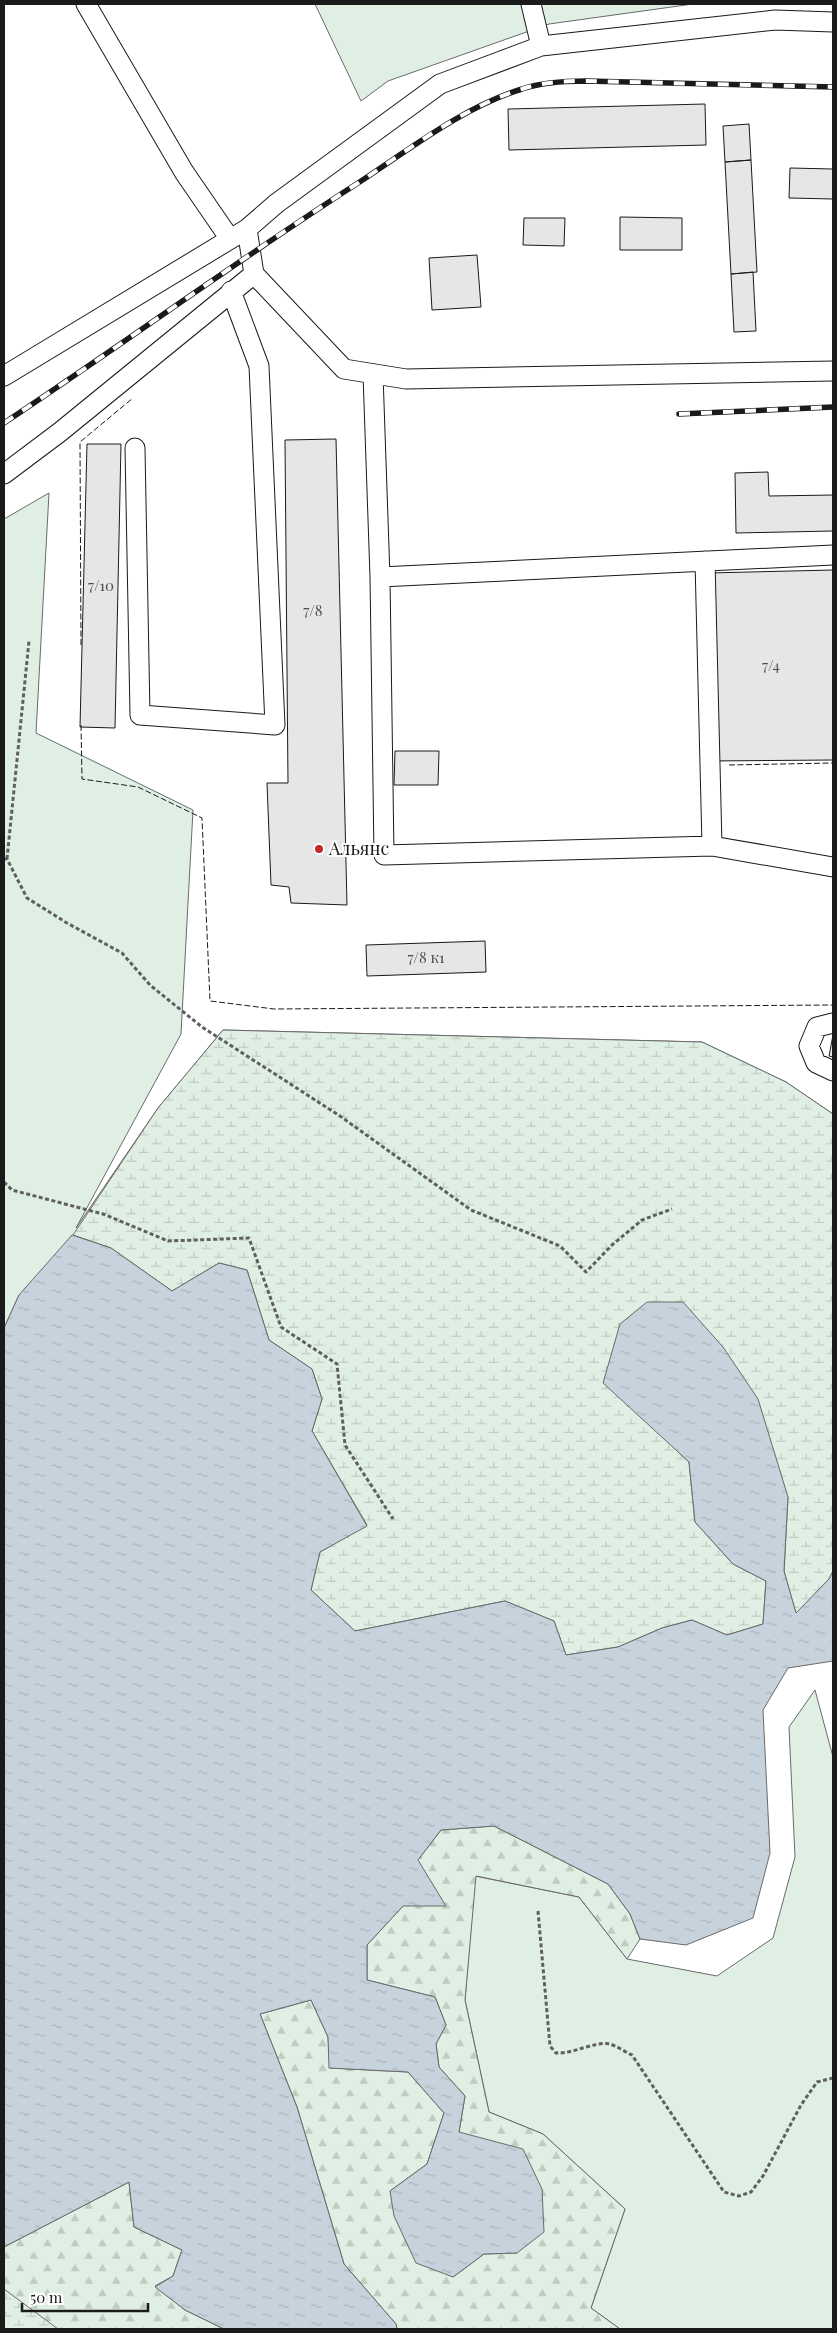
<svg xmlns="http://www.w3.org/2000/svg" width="837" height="2333" font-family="'Playfair Display',serif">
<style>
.green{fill:#e0efe3;stroke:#6a6a6a}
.forest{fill:url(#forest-firs);stroke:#6a6a6a}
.wetland{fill:url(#wetland-marsh);stroke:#6a6a6a}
.water{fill:url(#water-ripples);stroke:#6a6a6a}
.building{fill:#e6e6e6;stroke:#1a1a1a}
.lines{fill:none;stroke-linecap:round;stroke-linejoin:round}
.minor-casing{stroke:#1a1a1a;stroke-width:21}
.path{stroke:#5f5f5f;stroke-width:3;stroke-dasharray:4 2.5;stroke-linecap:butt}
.minor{stroke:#fff;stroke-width:19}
.rail-casing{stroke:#1a1a1a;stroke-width:5.5}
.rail{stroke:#fff;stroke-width:4;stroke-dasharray:11;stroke-linecap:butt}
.fence{stroke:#1a1a1a;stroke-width:1;stroke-dasharray:6 2.5;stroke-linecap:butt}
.poi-dot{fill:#c62828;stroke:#fff;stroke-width:2}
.labels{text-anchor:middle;stroke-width:4;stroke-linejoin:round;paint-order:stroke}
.number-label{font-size:15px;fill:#4d4d4d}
.poi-label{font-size:18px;fill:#1a1a1a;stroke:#fff;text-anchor:start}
</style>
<defs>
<pattern id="forest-firs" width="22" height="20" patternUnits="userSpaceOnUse" patternTransform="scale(1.25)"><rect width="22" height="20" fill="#e0efe3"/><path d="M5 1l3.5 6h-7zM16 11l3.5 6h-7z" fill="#c0ccc2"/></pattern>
<pattern id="wetland-marsh" width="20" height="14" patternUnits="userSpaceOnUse" patternTransform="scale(1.25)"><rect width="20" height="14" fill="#e0efe3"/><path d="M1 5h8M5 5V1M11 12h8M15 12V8" fill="none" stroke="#c0ccc2"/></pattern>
<pattern id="water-ripples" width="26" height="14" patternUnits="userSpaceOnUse" patternTransform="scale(1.25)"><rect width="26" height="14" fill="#c6d2dc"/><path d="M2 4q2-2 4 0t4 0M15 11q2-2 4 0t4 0" fill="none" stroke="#aab4bc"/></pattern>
</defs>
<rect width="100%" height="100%" fill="#fff"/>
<!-- green -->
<path class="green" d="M315,4h378l-144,20 -161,57 -27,20z
M49,493l-13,240 157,77 -12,224 -105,194 82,-120 65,-78 479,12 84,40 47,32v457l-814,-276 -15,33v-809z
M815,1690l18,67v572h-213l-29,-21 34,-99 -82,-75 -54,-22 -24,-112 10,-124 104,21 48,62 90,17 56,-38 22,-81 -6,-130z"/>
<!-- forest -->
<path class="forest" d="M494,1826l114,58 22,30 10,25 -13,20 -48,-62 -103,-21 -11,124 24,112 54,22 82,75 -34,99 29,21h-223l-1,-5 -52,-60 -47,-157 -37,-93 51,-14 17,37 2,31 78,4 36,41 -17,51 -37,27 63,86 31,-23 33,-1 -58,-121 6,-36 -26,-29 -3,-23 10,-19 -11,-28 -68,-17v-35l36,-39 15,-46 23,-30z
M129,2182l5,45 48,23 -9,26 -18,10 30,24 39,19h-220v-82z"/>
<!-- wetland -->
<path class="wetland" d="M223,1030l479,12 84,40 47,32v457l-4,8 -33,35 -12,-43 4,-74 -140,-74 41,39 6,60 38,42 33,17 -3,43 -36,11 -35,-15 -30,8 -44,19 -52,8 -12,-34 -49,-20 -150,30 -44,-41 9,-38 47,-27 -55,-94 10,-32 -10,-30 -43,-29 -22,-70 -28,-7 -47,28 -61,-43 -38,-13 85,-127z
M4,2289l54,40h-54z"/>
<!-- water -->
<path class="water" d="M72,1235l39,13 61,43 47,-28 28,7 22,70 43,29 10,30 -10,32 55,95 -47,26 -9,38 44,41 150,-30 49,20 12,34 52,-8 44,-19 30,-8 35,15 36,-11 3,-43 -33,-17 -38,-42 -6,-60 -86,-79 17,-59 27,-22h36l40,45 35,52 30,98 -4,74 12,42 33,-34 4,-8v90l-45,7 -25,42 7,143 -17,65 -67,27 -46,-6 -10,-25 -22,-30 -114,-58 -53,4 -23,30 28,46h-43l-36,39v35l68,17 11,28 -10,19 3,23 26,29 -6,36 64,17 19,40 2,43 -27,21 -33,1 -31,23 -37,-14 -22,-47 -4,-25 37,-27 17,-51 -36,-41 -79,-4 -1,-31 -17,-37 -51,14 37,93 47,157 52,60 1,5h-173l-39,-19 -30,-23 18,-11 9,-26 -48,-23 -5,-45 -125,65v-919l15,-33z"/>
<!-- building -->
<path class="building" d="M705,104l1,41 -197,5 -1,-41z
M749,124l2,36 -26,2 -2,-36z
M751,160l6,112 -26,2 -6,-112z
M790,168l43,1v30l-44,-1z
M620,217l62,1v32h-62z
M524,218h41l-1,28 -41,-1z
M477,255l4,52 -49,3 -3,-52z
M753,272l3,59 -22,1 -3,-58z
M336,439l11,466 -56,-2 -2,-16 -18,-2 -4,-102h21l-3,-343z
M87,444h34l-6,284 -35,-1z
M768,472l1,24 64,-1v36l-97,2 -1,-60z
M833,570v190l-125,1v-188z
M395,751h44l-1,34h-44z
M485,941l1,31 -119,4 -1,-31z
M833,1035v22l-4,-1z"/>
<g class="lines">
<!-- minor casing -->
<g class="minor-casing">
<path id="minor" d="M86,4l98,168 46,67
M531,4l10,42
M254,274l90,95 62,10 427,-8
M373,374l7,203 453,-22
M4,376l243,-147
M135,448l5,267 135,10 -16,-359 -28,-75
M4,474l56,-42 194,-158 -7,-45 30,-26 163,-119 101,-38 234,-26 58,2
M380,577l4,278 328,-9 -7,-285
M712,846l121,21
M833,1023l-16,4 -8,19 7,17 17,8"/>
</g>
<!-- path -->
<path class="path" d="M4,859h3l20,39 40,25 55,30 28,32 52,42 138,89 131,94 89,36 26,26 26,-27 30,-25 30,-11
M7,859l22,-218
M4,1182l8,8 91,24 65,27 81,-3 32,89 56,37 8,81 48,74
M538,1911l12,135 6,7c18,1 38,-12 54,-9 7,2 15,8 22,11l92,137 15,4 12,-4 12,-16 38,-71 16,-23 16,-4"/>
<!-- minor -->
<use href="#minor" class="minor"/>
<!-- rail casing -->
<g class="rail-casing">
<path id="rail" d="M679,414l154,-7
M4,423c119,-79 234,-163 354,-240 52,-34 105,-76 164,-94 21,-7 42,-8 64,-8l247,6"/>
</g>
<!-- rail -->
<use href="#rail" class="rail"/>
<!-- fence -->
<path class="fence" d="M81,645l-1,-203 53,-44
M81,725l1,54 56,8 64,31 8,183 64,8 559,-4
M729,765l104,-2"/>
</g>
<!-- markers -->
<circle class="poi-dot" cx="319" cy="849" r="5"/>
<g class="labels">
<!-- number labels -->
<g class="number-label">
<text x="101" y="591">7/10</text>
<text x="313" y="616">7/8</text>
<text x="771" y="671">7/4</text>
<text x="426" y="963">7/8 к1</text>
</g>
<!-- poi labels -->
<g class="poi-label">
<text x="329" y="855">Альянс</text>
</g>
</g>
<!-- border -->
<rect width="837" height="2333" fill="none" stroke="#1a1a1a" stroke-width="10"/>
<!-- scale -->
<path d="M22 2303v8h126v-8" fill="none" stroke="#1a1a1a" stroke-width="2.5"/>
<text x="30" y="2303" font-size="15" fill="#1a1a1a" stroke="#ffffff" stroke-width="4" paint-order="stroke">50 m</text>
</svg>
